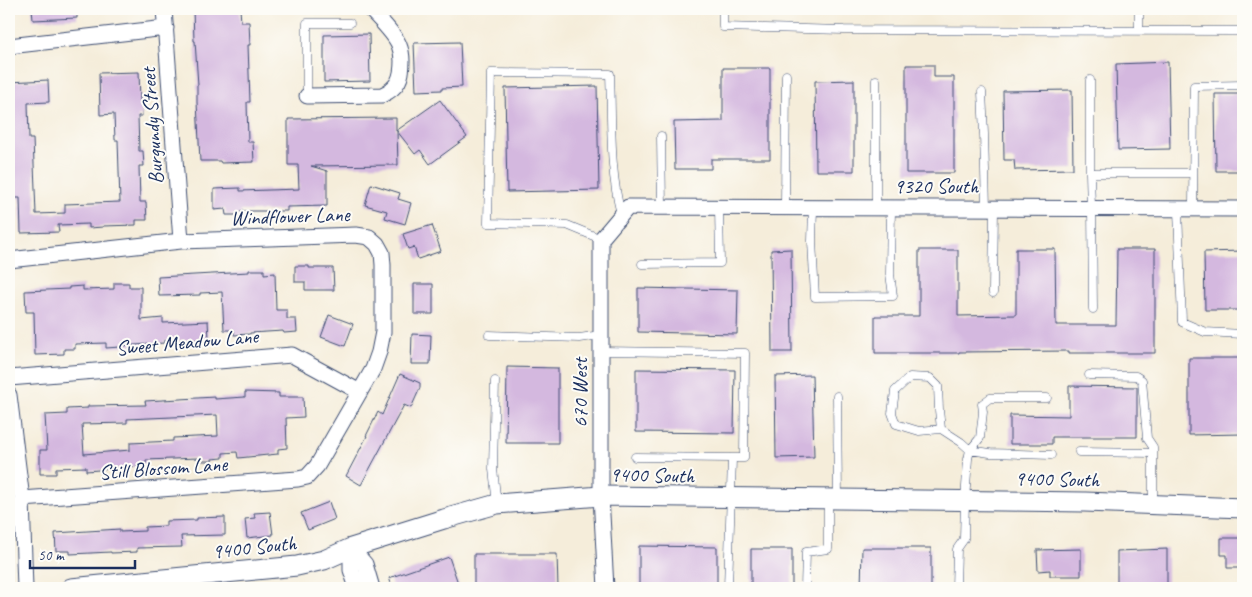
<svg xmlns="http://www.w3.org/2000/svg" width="1252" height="597" font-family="Caveat,sans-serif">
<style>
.building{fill:#d4b8df;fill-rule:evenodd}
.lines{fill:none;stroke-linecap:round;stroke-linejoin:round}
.service-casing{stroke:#3c4c71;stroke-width:9}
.minor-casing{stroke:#3c4c71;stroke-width:17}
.tertiary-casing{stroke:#3c4c71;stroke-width:21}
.service{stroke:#fff;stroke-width:8}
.minor{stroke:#fff;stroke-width:15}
.tertiary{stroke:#fff;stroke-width:19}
.labels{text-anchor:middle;stroke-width:4;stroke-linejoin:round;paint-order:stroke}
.street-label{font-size:21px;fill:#1b2f5e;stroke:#fdfcf7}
</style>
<rect width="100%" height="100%" fill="#fdfcf7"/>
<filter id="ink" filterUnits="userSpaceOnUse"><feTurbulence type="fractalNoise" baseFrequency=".02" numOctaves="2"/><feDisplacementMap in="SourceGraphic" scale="10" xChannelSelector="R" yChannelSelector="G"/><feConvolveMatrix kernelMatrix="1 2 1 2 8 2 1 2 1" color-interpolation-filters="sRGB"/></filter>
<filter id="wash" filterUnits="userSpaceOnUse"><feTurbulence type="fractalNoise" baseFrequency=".0096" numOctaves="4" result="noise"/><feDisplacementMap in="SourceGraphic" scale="20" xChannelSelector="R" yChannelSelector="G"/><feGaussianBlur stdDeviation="1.12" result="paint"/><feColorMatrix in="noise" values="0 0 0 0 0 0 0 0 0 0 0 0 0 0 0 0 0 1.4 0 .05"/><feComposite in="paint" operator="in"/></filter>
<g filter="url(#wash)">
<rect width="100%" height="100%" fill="#f5edda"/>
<g id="blocks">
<!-- building -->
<path class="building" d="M32,9h45v9l-44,2z
M193,9h47l1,13h8l1,23h-2l2,57h-3l1,40h5l1,20 -33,1 -1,-2h-20l-3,-59v-17h1l-3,-44h-1z
M369,34l1,47 -46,1v-47z
M460,42l2,45 -20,1v2l-26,1 -2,-48z
M1168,62l2,87 -52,1 -2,-86z
M906,65h28v12h20v96h-48z
M723,68h47v91h-59v10h-36l-1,-47 49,-1z
M139,72l1,29h1l1,15h-4l1,35h4l1,15h-5l1,36h6l1,18h-11v5l-33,1v1l-14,1v-4l-31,1 1,7 -38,1 -1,-35h-6l-2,-45h-3v-40h1l-1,-31 39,-2 1,22 -21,1 1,36h4l3,75 29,-1v-9l55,-2 -2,-62h-3l-1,-26 -14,1 -1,-42z
M854,80v91h-38l-1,-90z
M597,86l2,104 -92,2 -2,-104z
M1072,90l1,79 -58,1 -1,-10h-10l-1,-69z
M1215,94h28v77h-27z
M440,100l27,37 -37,27 -10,-14 -5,4 -18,-23 1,34 -87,1 16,5v35l-40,1v4h-46v4h-15l-1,-6 -11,1v-21l26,-1v3l59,-2 -1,-24h-10v-46l108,-1v13z
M371,184l29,9 -2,6 13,4 -6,21 -20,-6 2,-7 -22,-6z
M432,225l9,26 -23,8 -4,-12 -6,2 -5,-15z
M791,249l1,103h-20l-1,-102z
M1016,249h39l1,76h60l1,-76h38v104h-86v-2l-110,1v1h-84v-37h44v-66h39v66l58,-1z
M1243,251v59h-38l-1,-58z
M295,266h14v2h24l1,22h-29v-8h-10z
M249,270h15v4l11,-1 1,37h11v9h9l1,13 -13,1 -1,-2 -33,2v1l-16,1v-5h-10l-2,-38 -22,1v2l-41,1 -1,-19 91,-5z
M114,283h15v4h12v33l22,-2v5l45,-2 1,18 -45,2v2l-44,3v1l-14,1v-5l-31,1v5h-11v5l-29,1 -1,-43h-8l-1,-21 44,-2v-2l14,-1v4l31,-1z
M414,284h19v30h-19z
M638,288l100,2 -1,44 -99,-2z
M329,315l24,9 -8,22 -24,-9z
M412,334l19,1 -1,29h-19z
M1189,358h54v76l-54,1z
M507,367l51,1v75h-52z
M636,369l99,1 -1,63 -98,-1z
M400,374l20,9v5l-9,20 -7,-3 -43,80 -15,-9 21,-40h-1l12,-24 4,3z
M812,375l2,82 -38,1 -1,-82z
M1069,386l68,1v50h-85v7h-42v-29l59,1z
M245,392l34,1v4h24l1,20 -18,1 1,30 -9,1v5l-40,4 -1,-6 -14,1v5l-11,1v2h-14v-3l-52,2v6l-22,1v1l-38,3v-4l-30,1v6h-16v-24h7l-2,-35 22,-1v-5l21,-1v-2l58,-1 -1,-4 70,-4v2l30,-2zM217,415l1,21 -45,2v3l-43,2v7l-46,4 -2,-30 45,-1v-4z
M329,502l6,17 -27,11 -7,-17z
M270,512l3,23 -26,3 -2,-19 10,-1 -1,-5z
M225,517v18l-44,1 1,11 -45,1v4l-26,1v-1l-41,2v-3h-14l-1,-18 65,-4v3l25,-1v-4l21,-1v-5l31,-1v-2z
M1221,538h22v30h-16v-13h-6z
M639,546l78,1v41h-78z
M862,548h69v40h-70z
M751,549h41v39h-41z
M1081,549v27h-31v-6l-12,1 -1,-21z
M1167,549v39h-21v-5l-29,1v-33z
M474,554h83l1,34h-84z
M449,557l10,29 -7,2h-59l-4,-10z"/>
</g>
</g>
<g filter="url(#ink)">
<use href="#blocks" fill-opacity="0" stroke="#3c4c71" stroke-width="1"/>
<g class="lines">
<!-- service casing -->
<g class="service-casing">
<path id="service" d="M723,9v18l121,3 399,1
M1139,30v-21
M876,80v128
M1090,80v93
M982,92l2,42 2,73
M307,96v-73h43
M661,136l1,71
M785,208l1,-133
M813,208l-1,33 3,56 78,-1 -3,-22 1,-66
M1091,208l-1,-35h103
M1092,208l1,101
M1178,209l4,113 23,10 38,2
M1193,209l1,-123 49,-1
M601,239l-34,-14 -79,-2 3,-150 119,1c2,46 -1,95 11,140
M642,264l78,-1 -1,-56
M993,293l1,-86
M489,335l90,3 22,-3
M601,351l144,2 -1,105h-12l-4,130
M1089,375l47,1 6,4 5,58 6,9v57
M495,381l-2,88 4,35
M837,396l1,103
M1047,398h-57l-8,6 1,8 -3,26 -10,12 20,3 61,2
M941,429l-22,2 -23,-7 -4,-11 3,-22 15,-14 20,1 8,8 1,24 2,19 20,13 9,8 -2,9 -3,41 -1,39 -7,10 -1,39
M1079,452l74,1
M635,457l97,1
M805,588l1,-36 22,-3v-50"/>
</g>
<!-- minor casing -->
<g class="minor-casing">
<path id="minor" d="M164,9l17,232
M9,46l157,-18
M307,96l75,-1c16,-7 20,-17 20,-34 0,-5 -1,-11 -3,-16 -4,-11 -21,-27 -29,-36
M9,260l172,-19 175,-6 13,2 8,7 5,9 1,12v67l-4,20 -6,17 -56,97 -10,11 -9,2 -276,20
M9,378l283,-23 68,37
M9,395l13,104 3,89
M351,548l14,16 7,24
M351,548v22l6,18
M606,588l-5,-92v-257l27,-32 615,2"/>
</g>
<!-- tertiary casing -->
<g class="tertiary-casing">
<path id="tertiary" d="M71,588l226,-22 27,-6 27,-12 93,-29 53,-15 104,-8 484,6 158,6"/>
</g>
<!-- service -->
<use href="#service" class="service"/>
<!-- minor -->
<use href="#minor" class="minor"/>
<!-- tertiary -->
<use href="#tertiary" class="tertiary"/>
</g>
</g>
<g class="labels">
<!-- street labels -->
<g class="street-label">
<text transform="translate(152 126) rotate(-94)" y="7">Burgundy Street</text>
<text x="936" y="193">9320 South</text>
<text transform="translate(290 216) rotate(-2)" y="7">Windflower Lane</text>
<text transform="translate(187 342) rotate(-5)" y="7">Sweet Meadow Lane</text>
<text transform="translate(580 393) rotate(-90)" y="7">670 West</text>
<text transform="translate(163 468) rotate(-4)" y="7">Still Blossom Lane</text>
<text transform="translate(652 475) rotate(1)" y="7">9400 South</text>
<text transform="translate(1057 479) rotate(1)" y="7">9400 South</text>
<text transform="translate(254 547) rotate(-6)" y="7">9400 South</text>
</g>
</g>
<!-- margin -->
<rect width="1252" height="597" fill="none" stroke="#fdfcf7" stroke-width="30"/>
<!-- scale -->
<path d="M30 560v8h105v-8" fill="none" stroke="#1b2f5e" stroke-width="2.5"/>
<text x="38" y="560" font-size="15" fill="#1b2f5e" stroke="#fdfcf7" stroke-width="4" paint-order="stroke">50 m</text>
</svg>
